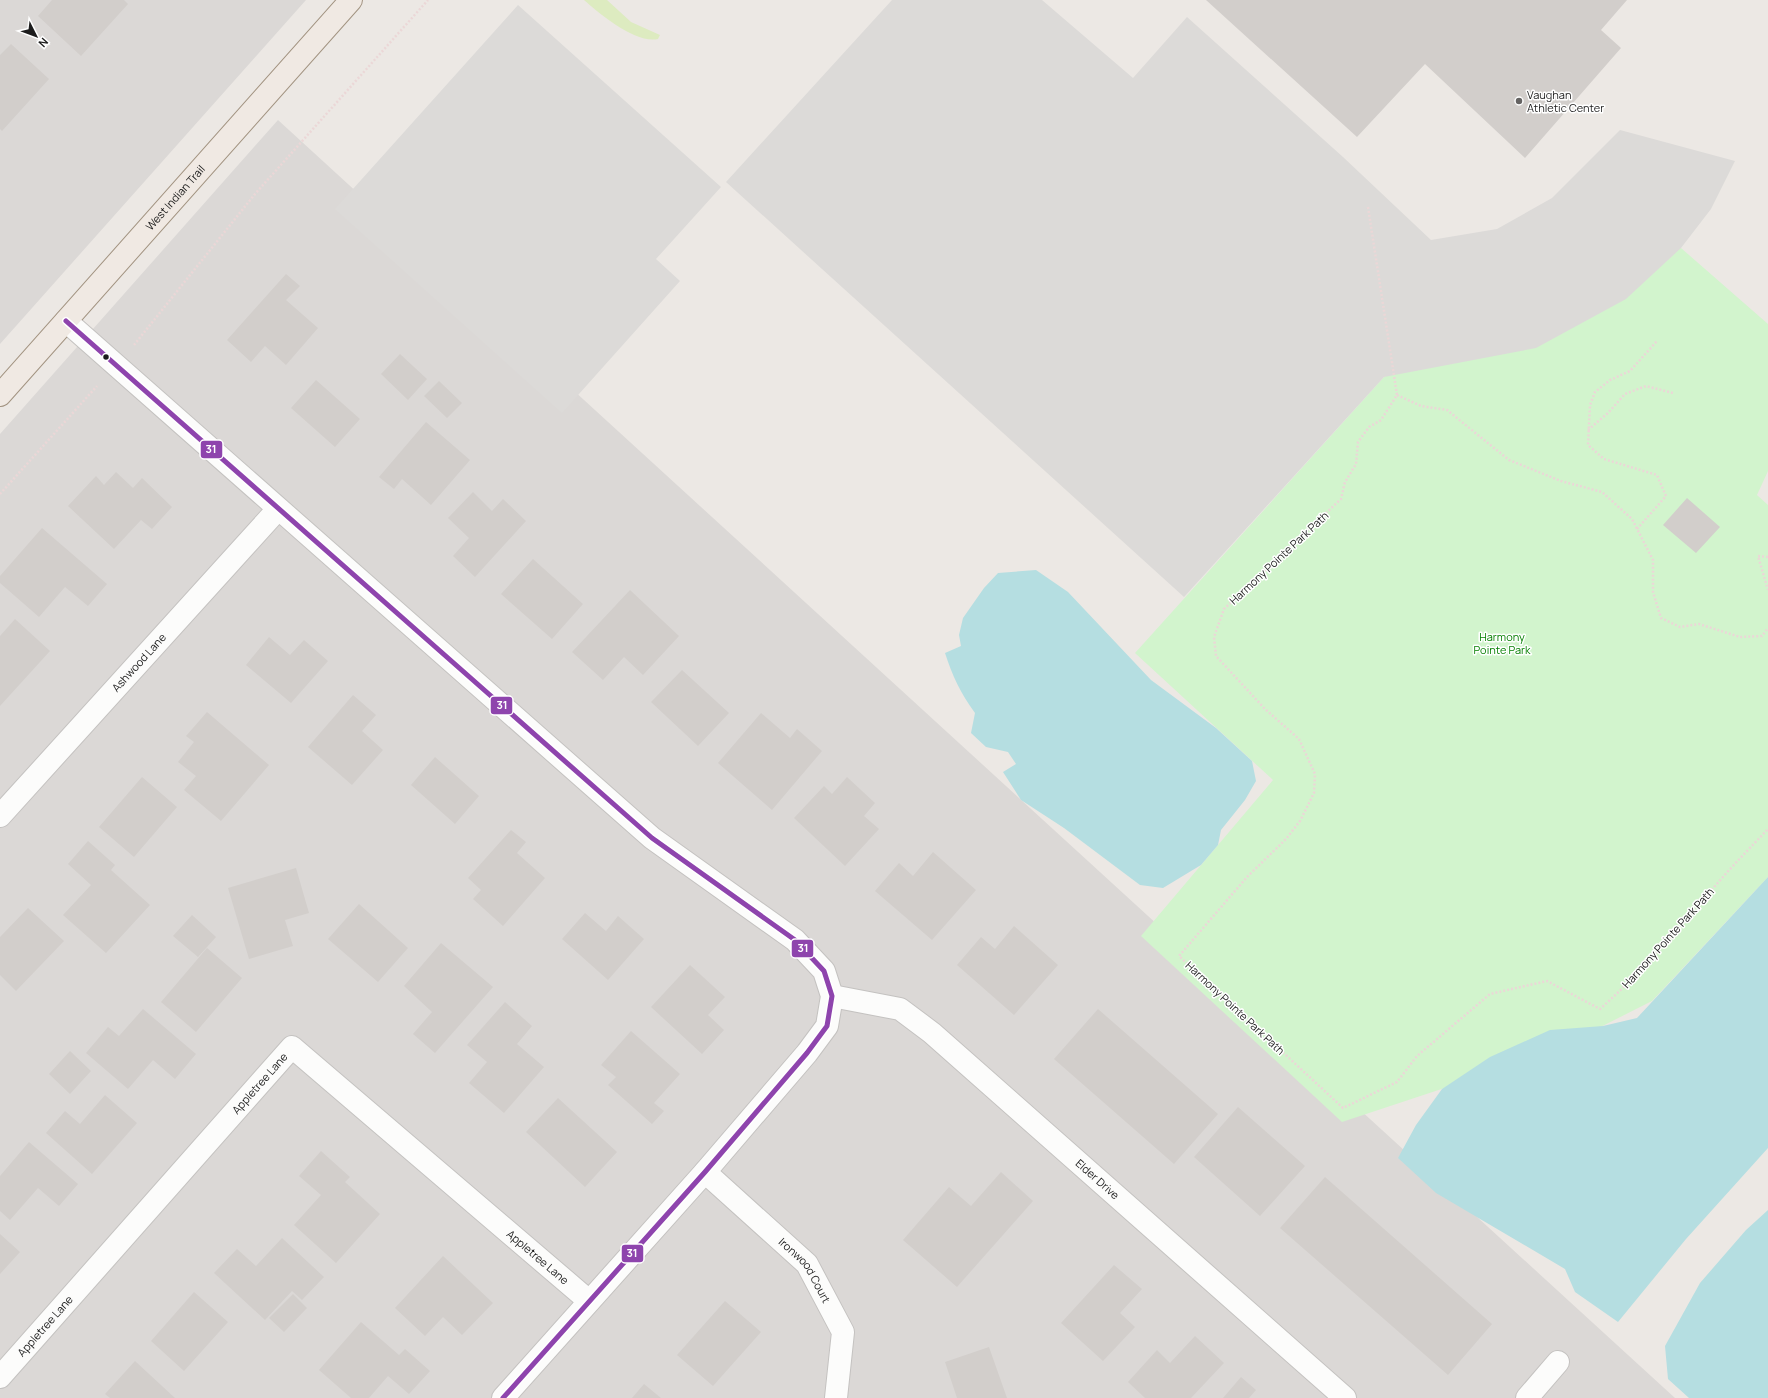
<svg xmlns="http://www.w3.org/2000/svg" width="1768" height="1398" font-family="Manrope,sans-serif">
<style>
.residential{fill:#dbd8d6}
.grass{fill:#ddebc0}
.park{fill:#d2f4cd}
.parking{fill:#dcdad8}
.water{fill:#b5dee1}
.building{fill:#d2cecb}
.lines{fill:none;stroke-linecap:round;stroke-linejoin:round}
.minor-casing{stroke:#c4c2c0;stroke-width:24}
.major-casing{stroke:#a29381;stroke-width:24}
.path{stroke:#ebd7d7;stroke-width:2.5;stroke-dasharray:2 2;stroke-linecap:butt}
.minor{stroke:#fcfcfb;stroke-width:22}
.major{stroke:#f0e9e3;stroke-width:22}
.bus-1-casing{stroke:#fff;stroke-width:8}
.bus-1{stroke:#8e44ad;stroke-width:5}
.poi-dot{fill:#656362;stroke:#fff;stroke-width:1.5}
.bus-dot{fill:#1c1c1c;stroke:#fff;stroke-width:1.5}
.labels{text-anchor:middle;stroke-width:3;stroke-linejoin:round;paint-order:stroke}
.poi-label{font-size:11px;fill:#1c1c1c;stroke:#fff;text-anchor:start}
.street-label{font-size:11px;fill:#1c1c1c;stroke:#fff}
.park-label{font-size:11px;fill:#078103;stroke:#fff}
.line-badge{stroke:#fff;stroke-width:1.5}
.badge-label{font-size:11px;text-anchor:middle;font-weight:bold;fill:#fff}
</style>
<rect width="100%" height="100%" fill="#ece8e4"/>
<!-- residential -->
<path class="residential" d="M0,0h306l-306,344z
M278,120l1397,1278h-1675v-964z"/>
<!-- grass -->
<path class="grass" d="M584,0h23l24,22 29,13 -2,4c-22,5 -58,-25 -74,-39z"/>
<!-- park -->
<path class="park" d="M1681,248l87,76v147l-11,24 11,10v372l-116,124 -105,53 -205,68 -201,-186 132,-156 -138,-127 249,-276z"/>
<!-- parking -->
<path class="parking" d="M892,0h150l91,78 54,-61 156,140 88,83 66,-11 55,-31 68,-68 115,31 -24,48 -30,39 -55,51 -90,49 -152,29 -200,220 -458,-415z
M518,5l203,182 -65,72 24,22 -118,132 -227,-204z"/>
<!-- water -->
<path class="water" d="M1036,570l32,22 83,88 65,48 36,33 4,20 -11,19 -24,30 -3,15 -17,20 -38,23 -23,-3 -76,-57 -43,-28 -18,-28 13,-8 -8,-12 -22,-5 -15,-14 4,-20c-14,-19 -23,-38 -30,-60l16,-7 -2,-11 4,-17 21,-30 14,-15z
M1768,877v271l-82,91 -68,83 -43,-30 -10,-23 -129,-76 -38,-35 18,-33 26,-36 48,-32 60,-27 53,-4 34,-8z
M1768,1210v188h-79l-21,-19 -3,-33 35,-63 46,-53z"/>
<!-- building -->
<path class="building" d="M52,0h72l4,4 -47,52 -43,-40z
M1206,0h421l-26,30 20,18 -96,110 -100,-94 -68,73z
M11,44l38,35 -47,52 -2,-2v-74z
M286,274l14,12 -14,14 32,28 -32,37 -21,-19 -14,16 -24,-22z
M400,354l27,25 -19,21 -27,-26z
M316,380l44,39 -25,28 -44,-39z
M439,381l23,22 -15,15 -23,-22z
M426,422l44,38 -39,45 -29,-26 -8,10 -15,-12z
M116,472l17,16 9,-10 30,29 -20,22 -11,-9 -27,29 -46,-43 28,-30 8,9z
M473,492l19,19 11,-12 23,22 -51,56 -22,-21 16,-18 -21,-20z
M1687,498l33,29 -24,26 -33,-28z
M42,528l65,56 -19,22 -23,-19 -26,30 -39,-34v-7z
M533,559l50,45 -31,35 -51,-45z
M630,590l49,46 -36,39 -19,-18 -21,23 -31,-28z
M15,619l35,32 -50,55v-70z
M269,637l21,18 14,-15 24,21 -37,42 -45,-38z
M682,670l47,43 -31,33 -47,-44z
M353,695l23,20 -14,16 21,19 -31,35 -44,-38z
M207,712l62,53 -48,56 -37,-31 12,-14 -18,-14 16,-20 -8,-6z
M761,713l29,25 7,-9 25,22 -50,59 -54,-47z
M435,757l44,39 -24,28 -44,-39z
M142,777l35,30 -43,50 -35,-30z
M847,777l28,26 -11,13 15,13 -34,37 -51,-48 30,-32 8,8z
M511,830l15,12 -9,11 28,25 -42,48 -30,-27 8,-9 -13,-12z
M88,841l27,24 -4,5 39,35 -44,48 -43,-38 28,-30 -23,-21z
M933,852l43,38 -44,50 -57,-49 24,-28 14,13z
M296,868l13,45 -24,7 8,26 -44,13 -21,-71z
M359,904l49,44 -30,34 -50,-43z
M28,908l36,33 -48,50 -16,-16v-38z
M585,913l21,18 12,-15 26,23 -36,41 -46,-41z
M192,915l24,22 -18,20 -25,-21z
M1014,926l44,39 -44,50 -57,-50 24,-28 14,12z
M441,943l52,44 -58,66 -22,-19 19,-22 -28,-26z
M207,948l35,30 -46,54 -35,-30z
M690,965l35,32 -17,18 16,15 -22,24 -51,-47z
M505,1002l27,24 -15,18 27,23 -40,46 -35,-30 18,-21 -20,-17z
M143,1009l53,45 -21,25 -22,-19 -25,29 -42,-36 22,-26 11,9z
M1098,1009l120,105 -44,50 -120,-105z
M631,1031l49,43 -26,29 10,8 -12,13 -44,-39 8,-8 -15,-12z
M70,1051l21,20 -21,23 -21,-20z
M105,1095l32,28 -45,51 -46,-41 19,-22 15,13z
M558,1098l59,54 -32,35 -59,-55z
M1238,1107l67,59 -45,50 -66,-59z
M29,1142l49,42 -19,22 -21,-18 -28,32 -10,-9v-35z
M321,1151l29,26 -5,5 35,32 -44,49 -42,-38 27,-30 -22,-19z
M1001,1172l32,29 -76,86 -54,-47 46,-53 22,19z
M1325,1177l167,147 -44,51 -168,-147z
M0,1234l20,18 -20,22z
M282,1238l42,39 -22,23 -10,-9 -27,29 -51,-47 23,-24 19,17z
M443,1256l50,47 -31,32 -19,-18 -18,19 -30,-28z
M1114,1265l28,24 -22,24 15,14 -32,34 -42,-38z
M194,1292l34,30 -44,49 -33,-30z
M293,1294l14,14 -23,24 -15,-14z
M725,1301l36,31 -48,54 -36,-31z
M361,1322l38,33 6,-6 25,22 -21,23 -21,-18 -19,22h-18l-32,-28z
M1195,1336l29,27 -33,35h-46l-17,-16 29,-32 13,13z
M989,1347l18,51h-50l-12,-36z
M135,1361l40,37h-65l-5,-4z
M1241,1377l15,13 -7,8h-26z
M644,1384l17,14h-29z"/>
<g class="lines">
<!-- minor casing -->
<g class="minor-casing">
<g id="minor">
<path d="M66,321l586,517 143,102 29,31 8,25 -5,30 -20,27 -102,119 -202,226"/>
<path id="s1" d="M0,816l278,-307"/>
<path id="s2" d="M832,996l68,13 32,24 413,365"/>
<path id="s3" d="M705,1172l102,92 36,68 -7,66"/>
<path id="s4" d="M0,1377l292,-330 297,254"/>
<path d="M1527,1398l31,-36"/>
</g>
</g>
<!-- major casing -->
<g class="major-casing">
<g id="major">
<path id="s5" d="M0,395l351,-395"/>
</g>
</g>
<!-- path -->
<path class="path" d="M1368,207l29,188 -16,25 -12,7 -11,15 -2,22 -11,18 -4,17 -117,110 -10,28 2,19 49,53 34,30 16,35 -1,19 -14,28 -14,18 -39,38 -68,79 164,152 54,-26 20,-26 73,-62 57,-13 53,28c45,-40 83,-86 122,-131 15,-17 31,-33 46,-49
M134,345l121,-151 173,-194
M1397,395l24,11 26,4 62,50 52,21 41,11 30,27 21,41v32l8,26 19,9 19,-3 41,13 22,-1 6,-8
M1588,430l20,-17 17,-19 21,-8 27,7
M0,494l97,-108
M1637,529l29,-33 -9,-21 -53,-16 -16,-14 2,-40 5,-13 15,-12 20,-9 27,-30
M1768,557l-10,-1 10,34"/>
<!-- minor -->
<use href="#minor" class="minor"/>
<!-- major -->
<use href="#major" class="major"/>
<!-- bus-1 casing -->
<g class="bus-1-casing">
<path id="bus-1" d="M66,321l586,517 143,102 29,31 8,25 -5,30 -20,27 -102,119 -202,226"/>
</g>
<!-- bus-1 -->
<use href="#bus-1" class="bus-1"/>
</g>
<!-- markers -->
<circle class="poi-dot" cx="1519" cy="101" r="4"/>
<circle class="bus-dot" cx="106" cy="357" r="3.5"/>
<g class="labels">
<!-- poi labels -->
<g class="poi-label">
<text x="1527" y="99">Vaughan<tspan x="1527" dy="13">Athletic Center</tspan></text>
</g>
<!-- street labels -->
<g class="street-label">
<text dy="4" stroke="none"><textPath href="#s5" startOffset="264">West Indian Trail</textPath></text>
<text transform="translate(1279 558) rotate(-43)" y="4">Harmony Pointe Park Path</text>
<text dy="4" stroke="none"><textPath href="#s1" startOffset="207">Ashwood Lane</textPath></text>
<text transform="translate(1668 938) rotate(-48)" y="4">Harmony Pointe Park Path</text>
<text transform="translate(1235 1008) rotate(43)" y="4">Harmony Pointe Park Path</text>
<text dy="4" stroke="none"><textPath href="#s4" startOffset="392">Appletree Lane</textPath></text>
<text dy="4" stroke="none"><textPath href="#s2" startOffset="330">Elder Drive</textPath></text>
<text dy="4" stroke="none"><textPath href="#s4" startOffset="764">Appletree Lane</textPath></text>
<text dy="4" stroke="none"><textPath href="#s3" startOffset="141">Ironwood Court</textPath></text>
<text dy="4" stroke="none"><textPath href="#s4" startOffset="68">Appletree Lane</textPath></text>
</g>
<!-- park labels -->
<g class="park-label">
<text x="1502" y="641">Harmony<tspan x="1502" dy="13">Pointe Park</tspan></text>
</g>
</g>
<g class="line-badge">
<rect x="200" y="440" width="23" height="19" rx="4" fill="#8e44ad"/>
<rect x="490" y="696" width="23" height="19" rx="4" fill="#8e44ad"/>
<rect x="791" y="939" width="23" height="19" rx="4" fill="#8e44ad"/>
<rect x="621" y="1244" width="23" height="19" rx="4" fill="#8e44ad"/>
</g>
<g class="badge-label">
<text x="211" y="453">31</text>
<text x="502" y="709">31</text>
<text x="803" y="952">31</text>
<text x="632" y="1257">31</text>
</g>
<!-- north arrow -->
<g transform="translate(36 36) rotate(132)" stroke="#ffffff" stroke-width="3" paint-order="stroke">
<path d="M0-3L7 15L0 10L-7 15Z" fill="#1c1c1c"/>
<text y="-6" font-size="11" font-weight="bold" text-anchor="middle" fill="#1c1c1c">N</text>
</g>
</svg>
